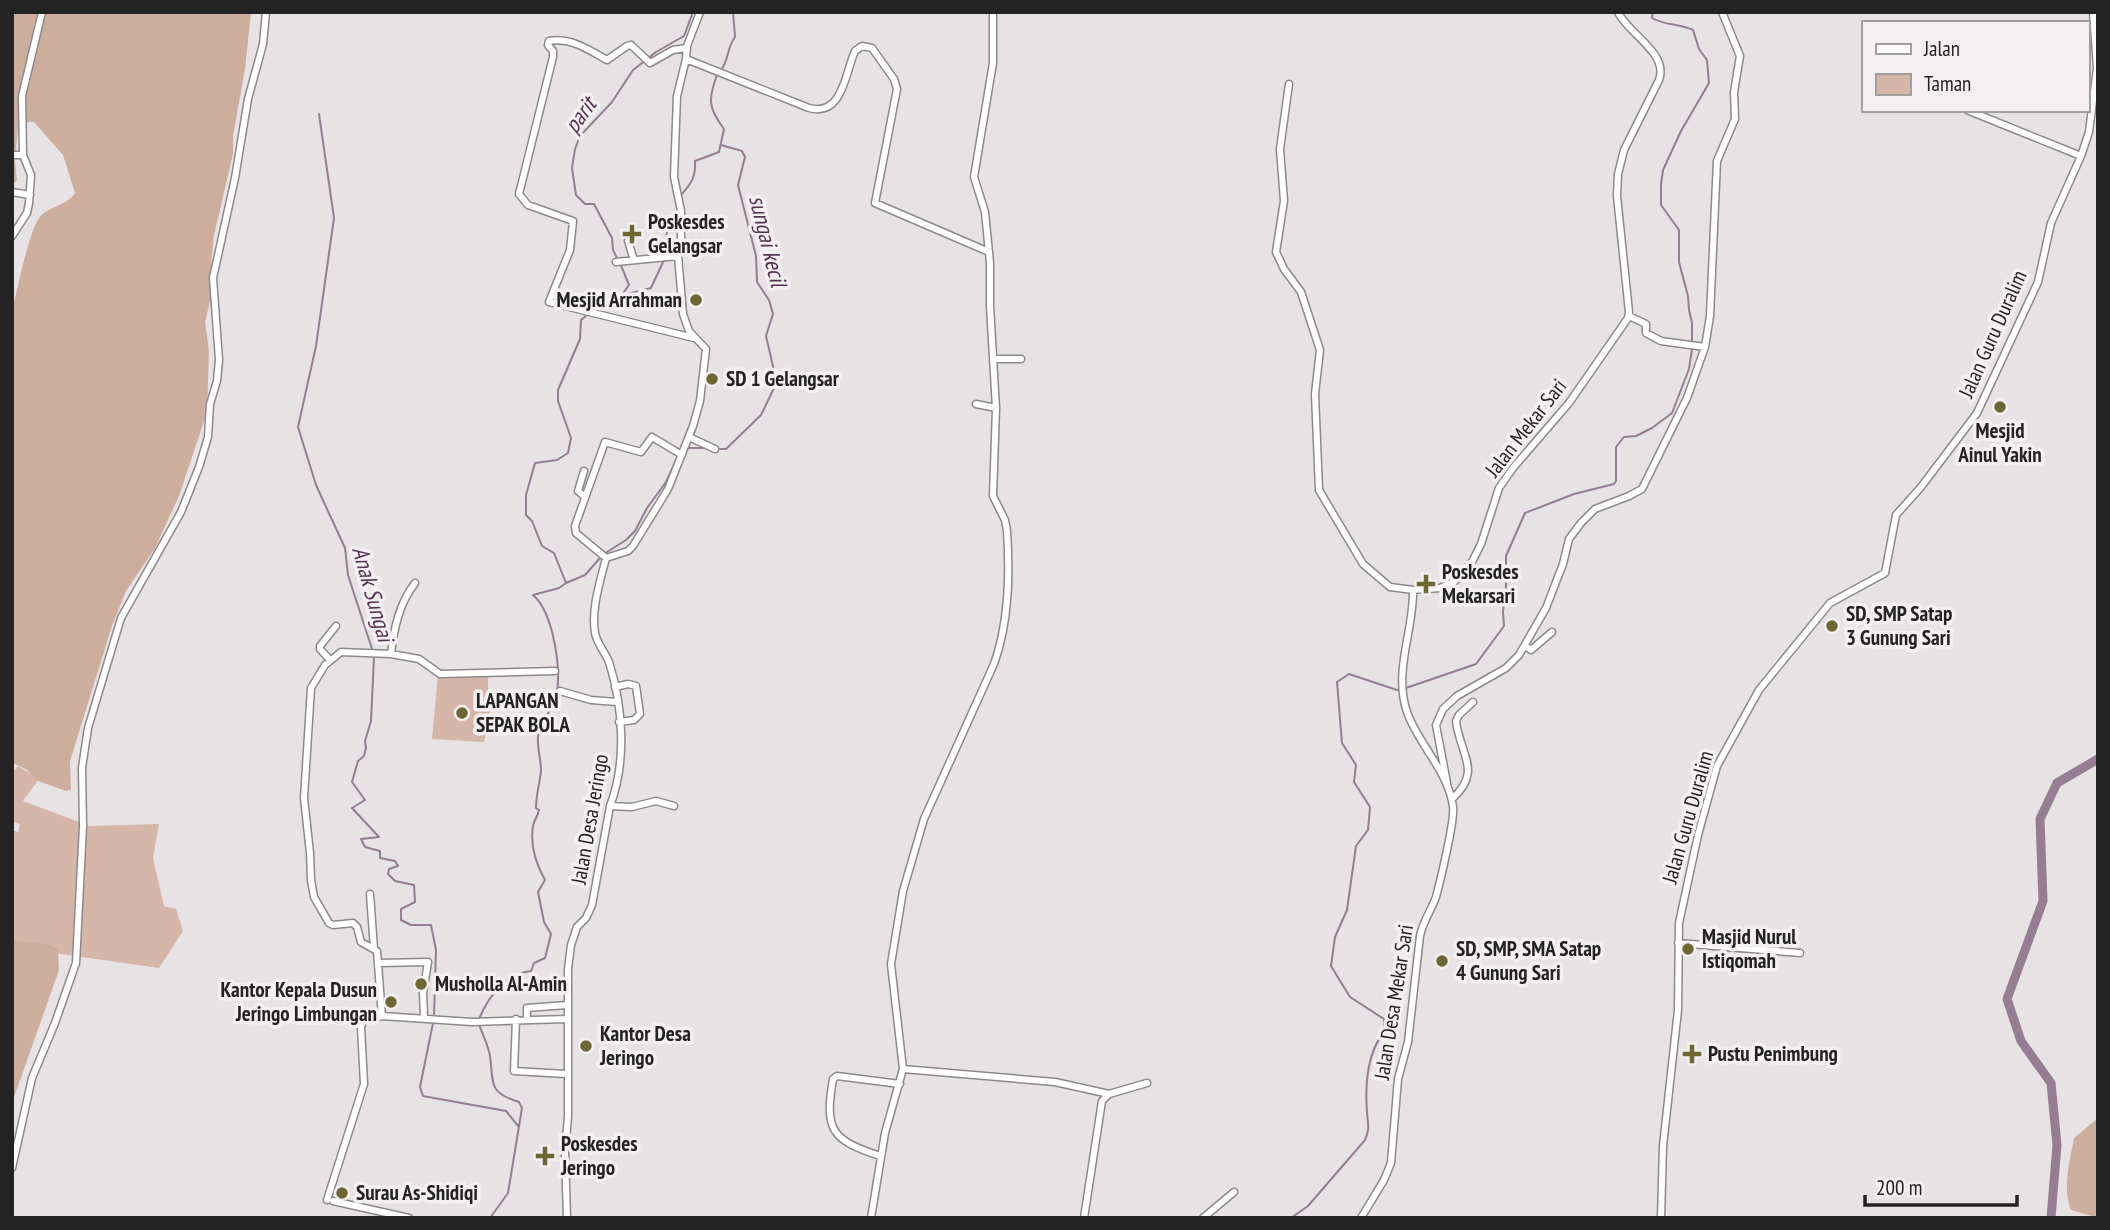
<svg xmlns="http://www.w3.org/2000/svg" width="2110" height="1230" font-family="'PT Sans Narrow',sans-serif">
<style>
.green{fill:#d6b6a8}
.forest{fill:#cdad9e}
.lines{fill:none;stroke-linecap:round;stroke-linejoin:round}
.stream{stroke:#957d93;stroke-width:2}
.river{stroke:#957d93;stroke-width:9}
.minor-casing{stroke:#8c8989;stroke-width:9}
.minor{stroke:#fff;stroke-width:6}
.poi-dot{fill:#6e6734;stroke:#f4f0f1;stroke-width:2.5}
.labels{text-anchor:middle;stroke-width:7;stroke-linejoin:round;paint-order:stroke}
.poi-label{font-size:21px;font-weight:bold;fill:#242323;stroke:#f4f0f1;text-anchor:start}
.street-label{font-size:21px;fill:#242323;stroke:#f4f0f1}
.water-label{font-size:23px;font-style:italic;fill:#563254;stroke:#f4f0f1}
</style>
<rect width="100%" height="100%" fill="#e7e3e4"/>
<!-- green -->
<path class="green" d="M438,674h50v28l3,4 -7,36 -52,-3z
M18,766l21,13 -16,22 67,25 69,-2 -6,34 11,48 12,3 7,22 -24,37 -147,-21v-117l6,2 2,-8 -8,-3v-48z"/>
<!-- forest -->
<path class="forest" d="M12,12h239l-6,57 -12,67v18l-19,81 -5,50 4,4 -8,33 4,29 -2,61 -28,84 -24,52 -29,43 -14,35 -42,135 1,29 -5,1 -28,-10 -12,-12 -14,-6v-453c6,-21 16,-76 27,-92 9,-12 28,-12 36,-25l-12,-38 -29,-33h-5l-11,5 -3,34 2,19 -5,5z
M12,940l38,5 8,5 1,20 -47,133z
M2098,1118v100l-27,-8c-9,-23 -1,-49 3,-72z"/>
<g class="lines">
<!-- stream -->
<path class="stream" d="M1653,12l-1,6c14,8 26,5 41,12l6,19 8,11 2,23 -28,48 -18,39 -2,14v21l18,25v32l9,34 1,14 3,13v21
M721,70c8,-10 6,-23 14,-33l-2,-25
M319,114l15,104 -18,128 -18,81 18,58 29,63 3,27 25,77
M681,195c10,-11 15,-18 14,-34l24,-9 5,-23c-16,-21 -16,-30 -7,-54
M666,254c3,-15 -6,-20 10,-30l2,-11
M617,258l-4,-8 -1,-12 -18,-34h-9l-9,-9 -4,-27 3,-19 5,-13 32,-34 21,-32 23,-18 28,-16 9,-24
M620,263l9,22 -5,7
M592,310c18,-15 37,-16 59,-22l13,-28
M689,448h19
M717,449h9l35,-34 14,-29v-11l-9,-39 7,-22 -4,-14 -12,-18 -1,-26 -18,-71 7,-28 -3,-6 -21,-6
M604,554l22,-14 9,-9 12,-23 19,-26 7,-15
M566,583l19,-8 15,-17
M374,657l-3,64 -6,20 1,7 -2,8 -6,5 -6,21 13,18 -13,8 27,29 -18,2 4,8 15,4v7l15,3 3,5 -9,3 -1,5 7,7 19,4 1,17 -14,7v11l10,5h20l5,25 -2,66
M1406,688l70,-24 28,-38 -1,-14 3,-26v-30l19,-43 49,-19 40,-10 2,-3v-34l8,-10 12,-1 16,-8 20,-15 17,-44 3,-20
M479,1019c10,-23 26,-45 52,-48l3,-8 11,-5 6,-24 -7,-12 -6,-30 7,-12c-9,-16 -15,-36 -12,-54 1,-6 5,-10 6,-16l-3,-2c0,-14 4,-25 5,-38 0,-11 -4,-22 -3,-33 1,-16 14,-25 18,-39 6,-26 -2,-85 -23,-103l26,-7 7,-5 -12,-30 -12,-7 -10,-25 -6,-6v-20l9,-32 22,-3 11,-7 3,-15 -13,-37v-11l22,-51 1,-19 7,-6
M433,1023l-13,64 3,9 83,15 13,16
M479,1024c3,10 9,20 11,32 4,27 -3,36 29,46l3,6 -14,85 -18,25
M1291,1218l17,-12 57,-66c5,-11 3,-16 2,-27 -2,-27 0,-60 17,-81v-13l-34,-22 -19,-31 4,-29 12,-27 9,-64 12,-16 2,-23 -16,-25 2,-17 -14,-22 -5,-61 12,-8 48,16 4,-1"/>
<!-- river -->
<path class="river" d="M2051,1218l6,-73 -6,-62 -30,-42 -14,-42 36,-98 -3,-82 17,-36 41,-24"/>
<!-- minor casing -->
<g class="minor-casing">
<path id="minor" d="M686,48l-13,2 -23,13 -19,-18 -4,1 -20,14c-18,-10 -36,-23 -58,-19l-1,4 5,6v6l-34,137 9,11 45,16 -3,29 -21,52 145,36
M686,59l123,49c34,9 36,-35 46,-57l7,-5 10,2 22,31 3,10 -22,114 114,49
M1289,84l-9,65 4,52 -8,51 8,17 17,23 19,58 -5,44 4,96 44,74 27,23 23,3 27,-2 14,-6 9,-8 10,-14 8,-16 18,-56 14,-20 56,-65 59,-85 1,-6 -12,-116 1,-22 6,-24 35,-70c10,-27 -31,-46 -41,-68
M1967,110l114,46
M12,155h11
M12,192l18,3
M12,236l15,-23 2,-10 2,-28 -8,-20 -1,-59 20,-84
M628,241l6,19
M616,262l62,-6
M1705,347l5,-31 7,-155 18,-42 -1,-27 6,-36 -18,-44
M994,359h27
M976,404l20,4
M689,437l26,12
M584,471l-6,20 6,5
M606,558l-30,-25 -1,-7 30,-84 36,10 11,-15 30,18
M1525,646l6,4 21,-18
M391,654c3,-26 8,-50 24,-71
M330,660l-10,-11v-3l16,-20
M555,671l-115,3 -21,-15 -28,-5 -50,-2 -16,13 -14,23 -7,110 6,55 1,27 3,17 15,26 4,2 20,-2 4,4 4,15 16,9 5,65 90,6 95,-3
M615,687l13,-3 8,2 4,28 -6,6 -15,2
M560,691l31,9 26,2
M1447,783l-11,-58 7,-16 14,-13 49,-28 13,-13 27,-47 17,-44 6,-25 12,-16 14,-14 34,-13 13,-7 45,-91 18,-51 -44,-6 -15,-8v-9l-17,-8
M1452,799c31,-28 8,-44 4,-78l3,-6 14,-13
M610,806l22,1 24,-6 18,5
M370,894l4,55
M1678,943l122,10
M379,963l49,-1 -5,31 1,24
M516,1019l-2,52 52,3
M527,1019v-11l40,-3
M903,1069l152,13 54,12
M880,1156c-48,-16 -56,-25 -47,-77l4,-3 63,8
M12,1168l20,-90 23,-55 21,-60 7,-137 -1,-58 6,-40 33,-110 60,-106 18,-45 9,-30 2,-33 7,-23 2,-21 -6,-82 22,-100 13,-79 15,-55 3,-32
M327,1200l37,-116 -3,-57 2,-6 19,-5
M333,1201l76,17
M567,1218l-2,-65 3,-37v-147l3,-24 6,-18 9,-9 6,-13 18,-99c17,-44 13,-100 -1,-144 -4,-10 -12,-18 -14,-29 -4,-24 5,-51 11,-75l22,-7 5,-5 35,-57 25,-63 7,-25 6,-52 -17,-18 -6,-17 -5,-58 3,-16v-29l-7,-34 3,-81 9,-37 1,-13 13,-34
M871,1218l14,-85 18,-64 -12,-105 12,-73 21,-72 70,-155c15,-42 16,-88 13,-133l-2,-11 -12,-24 3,-88 -6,-102v-43l-5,-51 -11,-35 19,-114v-51
M1084,1218l18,-117 7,-7 38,-11
M1203,1218l31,-26
M1361,1218l23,-38 7,-17 7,-84 10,-37 12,-106c3,-15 11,-25 16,-39 4,-15 19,-77 17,-90 -4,-35 -35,-63 -46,-95 -14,-41 7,-82 6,-122
M1661,1218l2,-72 15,-136 1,-87 19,-88 19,-69 42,-76 71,-87 55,-30 11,-58 25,-28 56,-74 61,-131 13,-59 30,-67 8,-24 8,-64 -4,-56"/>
</g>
<!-- minor -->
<use href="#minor" class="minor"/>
</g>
<!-- markers -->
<g class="poi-dot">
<path d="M628.5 223.5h7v7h7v7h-7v7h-7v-7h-7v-7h7z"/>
<circle cx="696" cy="300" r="7"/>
<circle cx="712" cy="379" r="7"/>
<circle cx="2000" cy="407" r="7"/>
<path d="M1422.5 573.5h7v7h7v7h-7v7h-7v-7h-7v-7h7z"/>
<circle cx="1832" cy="626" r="7"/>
<circle cx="462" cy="713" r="7"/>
<circle cx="1688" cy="949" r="7"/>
<circle cx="1442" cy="961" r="7"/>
<circle cx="421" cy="984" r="7"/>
<circle cx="391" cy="1002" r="7"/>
<circle cx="586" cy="1046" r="7"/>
<path d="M1688.5 1043.5h7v7h7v7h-7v7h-7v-7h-7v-7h7z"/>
<path d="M541.5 1145.5h7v7h7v7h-7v7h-7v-7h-7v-7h7z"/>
<circle cx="342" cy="1193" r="7"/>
</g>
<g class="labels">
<!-- poi labels -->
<g class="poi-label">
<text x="648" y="229">Poskesdes<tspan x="648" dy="24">Gelangsar</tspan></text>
<text x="682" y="307" text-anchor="end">Mesjid Arrahman</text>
<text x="726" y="386">SD 1 Gelangsar</text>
<text x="2000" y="438" text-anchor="middle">Mesjid<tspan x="2000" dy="24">Ainul Yakin</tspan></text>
<text x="1442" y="579">Poskesdes<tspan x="1442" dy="24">Mekarsari</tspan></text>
<text x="1846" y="621">SD, SMP Satap<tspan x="1846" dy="24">3 Gunung Sari</tspan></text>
<text x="476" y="708">LAPANGAN<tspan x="476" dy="24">SEPAK BOLA</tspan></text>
<text x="1702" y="944">Masjid Nurul<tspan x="1702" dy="24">Istiqomah</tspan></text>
<text x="1456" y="956">SD, SMP, SMA Satap<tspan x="1456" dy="24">4 Gunung Sari</tspan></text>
<text x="435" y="991">Musholla Al-Amin</text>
<text x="377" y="997" text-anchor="end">Kantor Kepala Dusun<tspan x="377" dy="24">Jeringo Limbungan</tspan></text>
<text x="600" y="1041">Kantor Desa<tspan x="600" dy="24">Jeringo</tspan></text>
<text x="1708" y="1061">Pustu Penimbung</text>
<text x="561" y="1151">Poskesdes<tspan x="561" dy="24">Jeringo</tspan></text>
<text x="356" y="1200">Surau As-Shidiqi</text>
</g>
<!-- street labels -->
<g class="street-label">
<text transform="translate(1993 334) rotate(-66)" y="7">Jalan Guru Duralim</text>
<text transform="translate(1526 428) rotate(-52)" y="7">Jalan Mekar Sari</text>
<text transform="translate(1688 817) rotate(-74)" y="7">Jalan Guru Duralim</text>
<text transform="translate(590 819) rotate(-80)" y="7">Jalan Desa Jeringo</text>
<text transform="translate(1394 1002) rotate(-81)" y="7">Jalan Desa Mekar Sari</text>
</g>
<!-- water labels -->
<g class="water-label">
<text transform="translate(580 115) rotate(-54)" y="8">parit</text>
<text transform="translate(768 241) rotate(76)" y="8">sungai kecil</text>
<text transform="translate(373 594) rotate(74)" y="8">Anak Sungai</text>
</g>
</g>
<!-- border -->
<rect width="2110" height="1230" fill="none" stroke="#242323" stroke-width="28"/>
<!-- legend -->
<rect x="1862" y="21" width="228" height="91" fill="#f4f0f1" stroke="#a19e9f" stroke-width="2"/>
<rect x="1876" y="44" width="35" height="10" fill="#ffffff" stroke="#a19e9f" stroke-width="2"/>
<text x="1924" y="56" font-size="21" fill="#242323">Jalan</text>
<rect x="1876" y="74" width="35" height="21" fill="#d6b6a8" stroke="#a19e9f" stroke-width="2"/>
<text x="1924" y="91" font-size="21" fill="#242323">Taman</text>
<!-- scale -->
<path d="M1865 1195v10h152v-10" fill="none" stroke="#242323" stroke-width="3.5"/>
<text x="1876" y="1195" font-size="21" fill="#242323" stroke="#f4f0f1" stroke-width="5" paint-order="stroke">200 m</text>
</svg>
